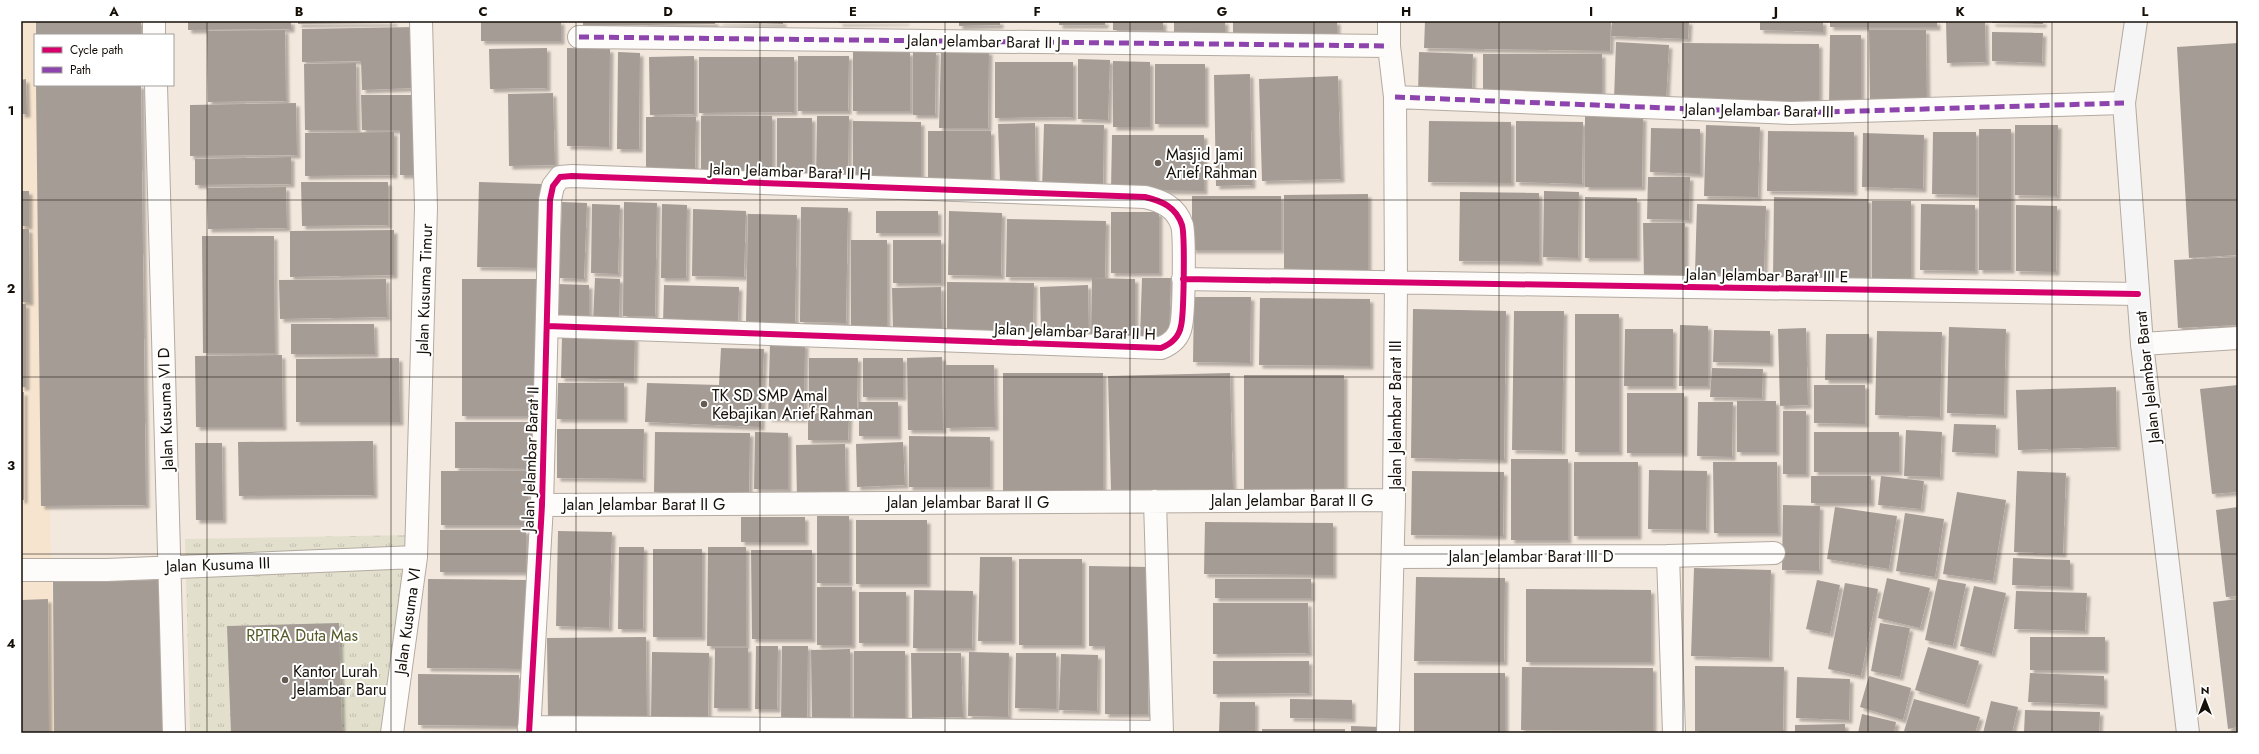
<svg xmlns="http://www.w3.org/2000/svg" width="2259" height="754" font-family="Jost,sans-serif">
<style>
.built{fill:#f6e4cf}
.grass{fill:url(#grass-tufts)}
.building{fill:#a59c96;filter:url(#shadow)}
.lines{fill:none;stroke-linecap:round;stroke-linejoin:round}
.street-casing{stroke:#b3aaa1;stroke-width:24}
.secondary-casing{stroke:#b3aaa1;stroke-width:24}
.street{stroke:#fdfcfa;stroke-width:22}
.secondary{stroke:#f6f5f5;stroke-width:22}
.quiet{stroke:#8e44ad;stroke-width:5;stroke-dasharray:10 5;stroke-linecap:butt}
.cycleway-casing{stroke:#fff;stroke-width:8}
.cycleway{stroke:#d6006c;stroke-width:6}
.grid{fill:none;stroke:#160f08;stroke-width:1;stroke-opacity:0.55}
.poi-dot{fill:#635b53;stroke:#fff;stroke-width:1.5}
.labels{text-anchor:middle;stroke-width:4;stroke-linejoin:round;paint-order:stroke}
.street-label{font-size:16px;fill:#160f08;stroke:#fff}
.poi-label{font-size:16px;fill:#160f08;stroke:#fff;text-anchor:start}
.park-label{font-size:16px;fill:#545927;stroke:#fff}
.neatline{fill:none;stroke:#160f08;stroke-width:1.5}
.grid-label{font-size:13px;text-anchor:middle;font-weight:bold;fill:#160f08}
</style>
<defs>
<pattern id="grass-tufts" width="24" height="20" patternUnits="userSpaceOnUse"><rect width="24" height="20" fill="#e2dfcc"/><path d="M3 7l-1-3M5 7V3M7 7l1-3M15 17l-1-3M17 17v-4M19 17l1-3" fill="none" stroke="#c1beae"/></pattern>
<filter id="shadow"><feDropShadow dx="3.5" dy="3.5" stdDeviation="1" flood-color="#0004"/></filter>
</defs>
<rect width="100%" height="100%" fill="#f3e8dd"/>
<!-- built -->
<path class="built" d="M21,21h15l-1,64h3l18,648h-35z"/>
<!-- grass -->
<path class="grass" d="M410,535l-16,198h-204l-5,-194z"/>
<!-- building -->
<path class="building" d="M36,21h105v14h-105z
M188,21h103v8l-103,1z
M298,21h96v2l-96,1z
M481,21h80v20h-80z
M583,21h132v3l-132,2z
M719,21h64v3l-64,-2z
M839,21h67v1l-67,1z
M959,21h41v4l-41,1z
M1059,21h46v4h-46z
M1113,21h50v9h-50z
M1174,21h51v11h-51z
M1233,21h104v15l-104,-2z
M1425,21h186l-1,30 -186,-3z
M1612,21h77l-1,18 -77,-3z
M1760,21h63v11l-63,-2z
M1830,21h107v6h-107z
M1946,21h39l1,41 -39,1z
M1992,21h51v3l-51,-1z
M415,27v61l-53,2 -1,-29 -59,1v-33z
M285,30l1,71 -78,1 -1,-71z
M1869,30h57l1,78 -57,1z
M1992,32l51,1 -1,30 -50,-2z
M1830,35h31v71h-32z
M1616,42l53,3 -3,57 -52,-2z
M1682,43l137,1v62h-137z
M2238,43v212l-49,3 -12,-211z
M547,48v40l-57,1 -1,-40z
M567,48l43,1 -1,98 -42,-1z
M941,49l48,2 -1,77h-49z
M913,51h23l-1,64h-22z
M618,52l22,1 -1,96h-22z
M853,52h57v59h-57z
M1419,52l54,2 -1,42 -54,-1z
M1483,54h119v42l-119,1z
M694,56v58l-44,1 -1,-58z
M798,56h51l-1,55h-50z
M699,57h95v55l-95,1z
M1078,59l32,1 -2,60 -30,-1z
M1113,61l37,1v65h-37z
M995,62h78v55l-78,1z
M356,63l1,67h-52l-1,-66z
M1155,64h50v60h-50z
M1250,74l2,111 -36,1 -2,-111z
M1338,76l3,103 -79,2 -3,-102z
M26,79l1,35h-6v-34z
M36,85h105l5,420 -105,1z
M553,93l2,72 -46,1 -1,-72z
M361,95h58l1,80h-20v-45h-38z
M296,103l1,52 -107,1v-51z
M701,116h71v56l-71,-1z
M817,116h32l-1,64 -32,-1z
M1585,116l58,1 -1,70h-57z
M646,117h50l-1,52h-49z
M777,118h35v57l-35,-1z
M853,121l68,1v56h-68z
M1429,121l82,1v61l-83,-1z
M1516,121l67,1 -1,62 -66,-2z
M1035,123l1,59h-36l-2,-58z
M1044,124l60,1 -1,64h-61z
M1706,125l54,2 -2,70 -54,-1z
M2015,125h43l-1,71 -42,-1z
M1651,128l49,1v45l-50,-2z
M1979,129h32v141h-32z
M928,131h63v53h-63z
M1768,131l86,1v60l-87,-1z
M394,132v43l-89,1v-43z
M1933,132h43v63l-44,-1z
M1863,133l61,2 -1,54 -61,-2z
M1112,135h92v56l-93,-1z
M291,157v27l-96,1v-26z
M1648,177h42l-1,43 -42,-1z
M301,182h87v43l-86,1z
M479,182l64,2 -3,84 -63,-1z
M286,187l1,41 -79,1 -1,-41z
M21,191h8v35h-8z
M1544,191l35,1 -1,66 -35,-1z
M1460,192l79,1v69l-80,-1z
M1368,194v79h-84v-78z
M1192,196h89v54h-89z
M1585,197l52,1v60h-52z
M1774,197l94,2v82l-95,-1z
M1872,201h39v77h-39z
M562,202l25,1 -3,76 -25,-1z
M624,202l33,1 -2,113h-32z
M592,204l28,1 -2,69 -27,-1z
M662,204l25,1 -1,73h-25z
M1697,204l69,2 -2,69 -69,-2z
M1921,204l54,1v66l-55,-1z
M2016,205l41,1 -1,66 -40,-1z
M801,207l47,1 -2,115 -46,-1z
M693,209l53,2 -2,66 -52,-1z
M876,211h62v22h-62z
M949,211l53,2 -1,63 -53,-1z
M1111,212h48v61h-48z
M748,214l49,1 -2,109 -49,-1z
M1007,219l99,2 -1,57 -99,-1z
M1643,223h42v56l-41,1z
M21,229h8l1,73h-9z
M394,230v45l-104,2v-46z
M202,236h72l1,117h-72z
M851,240h36v87h-36z
M893,240h48v43h-48z
M2238,257v68l-60,3 -4,-68z
M595,278l25,1 -1,43h-26z
M1092,278l43,1v58l-44,-1z
M1142,278h29l-2,58h-29z
M386,279l1,38 -107,2 -1,-39z
M462,279h76v137h-76z
M947,282l87,1 -1,49h-86z
M557,284l32,1v36h-33z
M664,285l75,2 -1,39 -75,-2z
M1088,285l1,50 -48,1 -1,-49z
M941,287l1,44 -49,1 -1,-44z
M1194,297h57l-1,66 -57,-1z
M1260,298l110,1v67l-111,-1z
M21,304h5v83h-5z
M1413,309l93,2 -2,149 -93,-2z
M1514,311h50l-2,140 -50,-1z
M1575,314h44v138h-44z
M291,324h83l1,30h-84z
M1680,325l28,1v60h-29z
M1949,327l57,2 -2,86 -57,-2z
M1806,328l2,77 -28,1 -2,-77z
M1625,329h48v57h-49z
M1714,330l56,1v32l-57,-1z
M1877,331l65,1 -2,85 -65,-2z
M1826,334h43v46h-44z
M562,336l73,1 -1,43 -73,-2z
M770,343l35,1 -1,75 -36,-1z
M721,348l43,1 -3,78 -116,-5 2,-39 72,2z
M282,355l1,72h-87l-1,-71z
M942,357l1,73h-35l-1,-72z
M399,358l1,64h-104v-63z
M809,358h49l-1,51 -48,-1z
M863,358h40v39h-40z
M946,365h48l1,62 -49,1z
M1712,368l51,1 -1,29 -52,-1z
M1003,373h100v120h-100z
M1230,373l3,116 -122,2 -3,-115z
M1244,375h100v118h-100z
M558,383h66v36h-67z
M1814,385h51v39l-51,-1z
M2238,385v107l-26,2 -12,-105z
M2116,387l1,60 -99,3 -2,-60z
M21,392h3v108h-3z
M1627,393h57v60h-57z
M1737,401h39v51h-39z
M859,402h39v34h-39z
M1698,402h35l-1,55 -35,-1z
M1783,411h23v63h-23z
M808,413h41l-1,27h-40z
M455,422h78v47l-78,-1z
M1954,424l42,1 -1,29 -43,-2z
M557,429h87l-1,50 -86,-1z
M1906,430l36,2 -2,45 -36,-1z
M655,432l95,1 -1,60 -95,-1z
M755,432l33,1v56h-34z
M1814,432h85v40h-85z
M909,436l81,1v50h-81z
M373,441l1,54 -135,1 -1,-54z
M903,442l2,43 -48,2 -1,-43z
M195,443h27l1,77h-27z
M845,444l1,52 -49,2 -1,-53z
M1511,459h57v81h-57z
M1574,462h64v74h-64z
M1713,462h64l1,71h-64z
M1649,470l58,1 -1,59 -58,-1z
M441,471h87v54h-87z
M1412,471l92,1 -1,64 -92,-1z
M2017,471l49,2 -3,81 -49,-2z
M1811,476h60v27h-60z
M1881,476l43,5 -3,28 -43,-4z
M1957,492l49,8 -13,81 -50,-7z
M1783,505l37,1 -1,65 -37,-1z
M1835,507l62,9 -8,53 -62,-10z
M2238,507v89l-12,1 -10,-87z
M1905,513l39,6 -9,58 -39,-6z
M817,516h32v67h-32z
M741,517h64v25h-64z
M856,520h71v64h-71z
M1205,522l128,1v52l-129,-1z
M440,530h86v42h-86z
M558,531l54,1 -3,96 -53,-2z
M619,547h25l-1,82h-25z
M708,547h38v99h-39z
M653,549h49v88h-49z
M751,550h61v89h-60z
M980,557h32v84h-34z
M2013,558l57,2v27l-58,-2z
M1019,559h63v86h-63z
M1089,566l60,1 -1,147h-43v-68h-16z
M1694,568l77,2 -2,88 -78,-2z
M1416,577l89,1 -1,84 -90,-1z
M1887,578l43,10 -10,40 -42,-10z
M428,579l100,1 -1,89 -100,-1z
M1215,579h96v19h-96z
M1938,579l28,5 -13,62 -28,-6z
M164,580l2,153h-112l-1,-152z
M1817,580l23,5 -10,49 -24,-5z
M1845,583l33,6 -17,87 -33,-7z
M1974,586l32,7 -14,61 -32,-8z
M817,587h35v58h-35z
M1526,589l125,1v72h-125z
M914,590l59,1 -1,57h-59z
M2016,591l71,2 -2,38 -71,-2z
M859,592h47v51h-47z
M48,599l1,134h-28v-133z
M2238,599v128l-10,2 -15,-127z
M1213,603h95l1,50 -96,1z
M339,623l3,110h-111l-4,-107z
M1880,623l30,5 -10,49 -29,-6z
M646,637l1,81 -99,1 -1,-81z
M2030,637h75v33h-75z
M756,646h22l-1,63h-22z
M782,646h26l-1,77 -26,-1z
M1928,647l51,14 -13,44 -51,-15z
M715,648h33v60h-34z
M850,649v71h-38l-1,-70z
M854,651h51v68l-51,1z
M652,652l57,1 -1,66h-57z
M969,652l40,1 -1,64 -40,-1z
M911,653h50l2,64 -51,1z
M1016,653h40v56l-41,-1z
M1061,654l37,1 -1,56 -38,-1z
M1213,661h96v32l-96,1z
M1695,666l89,1 -1,64h-88z
M1522,667l131,1v63l-132,-1z
M1414,673h91v60h-91z
M2030,673l74,3v29l-76,-3z
M418,674l101,1 -1,51 -100,-1z
M1869,676l42,12 -8,32 -43,-13z
M1797,677l53,2 -1,41 -53,-2z
M1290,699l62,1v19l-62,-1z
M1914,699l66,18 -5,16h-65l-6,-2z
M1991,701l27,6 -6,26h-29z
M1220,702h35v31h-36z
M2025,710l75,2 -1,21h-75z
M1862,714l34,8 -2,11h-36z
M1845,724v9h-50v-8z
M1351,726l29,1v6h-29z
M1262,729h83v4h-83z"/>
<g class="lines">
<!-- street casing -->
<g class="street-casing">
<path id="street" d="M154,21v14
M579,37l810,9
M156,85l18,648
M1395,97l396,16 333,-10
M1183,279l955,15
M2142,344l96,-6
M1155,501l7,232
M542,505l852,-5
M1668,556l6,177
M1393,557l275,-1 106,-3
M21,570h86l309,-13
M529,727l633,5
M392,733l24,-176 10,-349 -5,-187
M529,733l13,-228 8,-305 3,-14 7,-9 12,-1 573,21c17,4 31,10 37,28 3,10 2,89 -1,101 -2,11 -10,18 -20,22l-614,-22
M1388,733l6,-233 2,-216 -1,-187 -6,-51v-25"/>
</g>
<!-- secondary casing -->
<g class="secondary-casing">
<path id="secondary" d="M2136,21l-12,82 18,241 46,389"/>
</g>
<!-- street -->
<use href="#street" class="street"/>
<!-- secondary -->
<use href="#secondary" class="secondary"/>
<!-- quiet -->
<path class="quiet" d="M579,37l810,9
M1395,97l396,16 333,-10"/>
<!-- cycleway casing -->
<g class="cycleway-casing">
<path id="cycleway" d="M1183,279l955,15
M529,733l13,-228 8,-305 3,-14 7,-9 12,-1 573,21c17,4 31,10 37,28 3,10 2,89 -1,101 -2,11 -10,18 -20,22l-614,-22"/>
</g>
<!-- cycleway -->
<use href="#cycleway" class="cycleway"/>
</g>
<!-- grid -->
<path class="grid" d="M207,21v712M391,21v712M576,21v712M760,21v712M945,21v712M1130,21v712M1314,21v712M1499,21v712M1683,21v712M1868,21v712M2052,21v712M21,200h2217M21,377h2217M21,554h2217"/>
<!-- markers -->
<g class="poi-dot">
<circle cx="1158" cy="163" r="4"/>
<circle cx="704" cy="404" r="4"/>
<circle cx="285" cy="680" r="4"/>
</g>
<g class="labels">
<!-- street labels -->
<g class="street-label">
<text transform="translate(984 41) rotate(1)" y="6">Jalan Jelambar Barat II J</text>
<text transform="translate(1759 110) rotate(1)" y="6">Jalan Jelambar Barat III</text>
<text transform="translate(790 171) rotate(2)" y="6">Jalan Jelambar Barat II H</text>
<text transform="translate(1767 275) rotate(1)" y="6">Jalan Jelambar Barat III E</text>
<text transform="translate(424 289) rotate(-88)" y="6">Jalan Kusuma Timur</text>
<text transform="translate(1075 331) rotate(2)" y="6">Jalan Jelambar Barat II H</text>
<text transform="translate(2147 377) rotate(-96)" y="6">Jalan Jelambar Barat</text>
<text transform="translate(165 409) rotate(-92)" y="6">Jalan Kusuma VI D</text>
<text transform="translate(1395 415) rotate(-90)" y="6">Jalan Jelambar Barat III</text>
<text transform="translate(530 459) rotate(-88)" y="6">Jalan Jelambar Barat II</text>
<text x="1292" y="506">Jalan Jelambar Barat II G</text>
<text x="968" y="508">Jalan Jelambar Barat II G</text>
<text x="644" y="510">Jalan Jelambar Barat II G</text>
<text x="1531" y="562">Jalan Jelambar Barat III D</text>
<text transform="translate(218 564) rotate(-2)" y="6">Jalan Kusuma III</text>
<text transform="translate(407 621) rotate(-82)" y="6">Jalan Kusuma VI</text>
</g>
<!-- poi labels -->
<g class="poi-label">
<text x="1166" y="160">Masjid Jami<tspan x="1166" dy="18">Arief Rahman</tspan></text>
<text x="712" y="401">TK SD SMP Amal<tspan x="712" dy="18">Kebajikan Arief Rahman</tspan></text>
<text x="293" y="677">Kantor Lurah<tspan x="293" dy="18">Jelambar Baru</tspan></text>
</g>
<!-- park labels -->
<g class="park-label">
<text x="302" y="641">RPTRA Duta Mas</text>
</g>
</g>
<!-- border -->
<rect width="2259" height="754" fill="none" stroke="#ffffff" stroke-width="44"/>
<!-- legend -->
<rect x="34" y="34" width="140" height="52" fill="#ffffff" stroke="#a29f9c"/>
<rect x="42" y="47" width="20" height="6" fill="#d6006c" stroke="#a29f9c"/>
<text x="70" y="54" font-size="12" fill="#160f08">Cycle path</text>
<rect x="42" y="67" width="20" height="6" fill="#8e44ad" stroke="#a29f9c"/>
<text x="70" y="74" font-size="12" fill="#160f08">Path</text>
<!-- north arrow -->
<g transform="translate(2205 700)" stroke="#ffffff" stroke-width="3" paint-order="stroke">
<path d="M0-3L7 15L0 10L-7 15Z" fill="#160f08"/>
<text y="-6" font-size="11" font-weight="bold" text-anchor="middle" fill="#160f08">N</text>
</g>
<rect x="22" y="22" width="2215" height="710" class="neatline"/>
<g class="grid-label">
<text x="114" y="16">A</text>
<text x="299" y="16">B</text>
<text x="483" y="16">C</text>
<text x="668" y="16">D</text>
<text x="853" y="16">E</text>
<text x="1037" y="16">F</text>
<text x="1222" y="16">G</text>
<text x="1406" y="16">H</text>
<text x="1591" y="16">I</text>
<text x="1776" y="16">J</text>
<text x="1960" y="16">K</text>
<text x="2145" y="16">L</text>
<text x="11" y="115">1</text>
<text x="11" y="293">2</text>
<text x="11" y="470">3</text>
<text x="11" y="648">4</text>
</g>
</svg>
